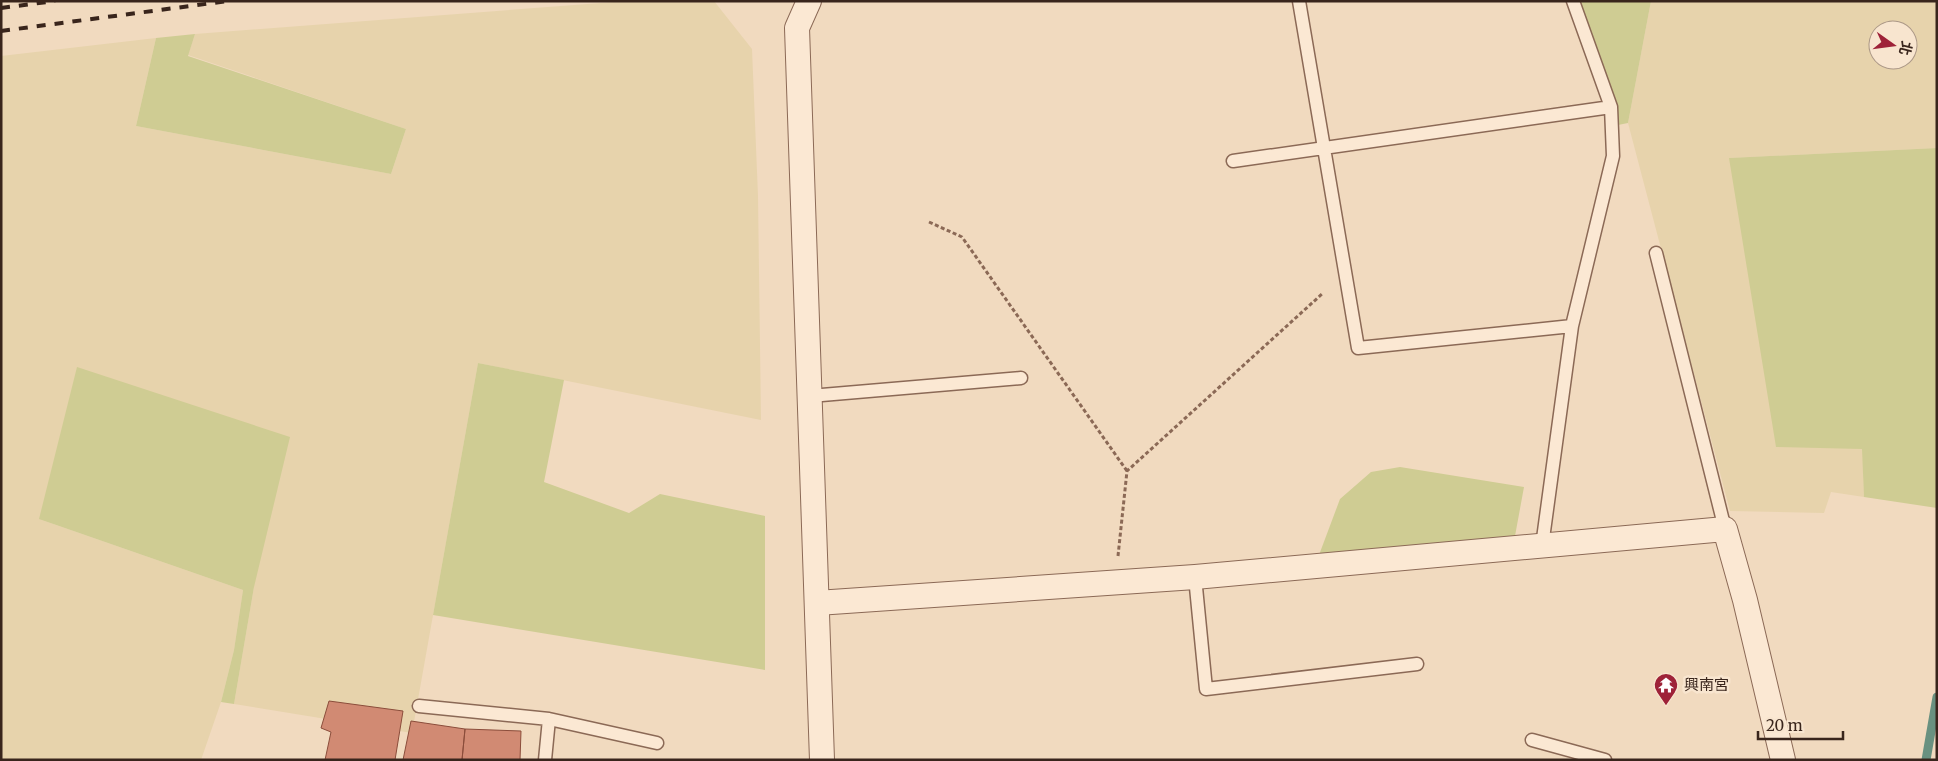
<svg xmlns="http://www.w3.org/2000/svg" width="1938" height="761" font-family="Merriweather,'Noto Sans TC',serif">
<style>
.farmland{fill:#e7d3ac;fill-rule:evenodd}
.green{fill:#cfcc93}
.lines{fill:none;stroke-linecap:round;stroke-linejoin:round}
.stream{stroke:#699180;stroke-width:9}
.building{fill:#d18a73;stroke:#8b4d3b}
.lane-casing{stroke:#8b6956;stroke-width:15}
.street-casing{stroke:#8b6956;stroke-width:26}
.path{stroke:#8b6956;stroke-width:3;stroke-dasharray:4 2.5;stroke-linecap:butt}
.lane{stroke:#fbe8d3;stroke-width:12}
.street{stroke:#fbe8d3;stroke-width:24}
.rail{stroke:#39251c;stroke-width:4;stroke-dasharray:9 9;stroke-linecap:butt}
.labels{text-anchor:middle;stroke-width:5;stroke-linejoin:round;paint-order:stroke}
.poi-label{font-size:15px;fill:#39251c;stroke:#f8e5cf;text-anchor:start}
</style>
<rect width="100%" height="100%" fill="#f1dabf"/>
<!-- farmland -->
<path class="farmland" d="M627,1h87l38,48 6,147 3,224 -283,-57 -66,370 -178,-29 20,-117 -215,-68 204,71 -9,60 -13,52 -20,58h-200v-704l155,-18 -20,88 255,48 15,-45 -218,-74 7,-21z
M1651,1h286v147l-208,10 134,290 1,49 -33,-5 -7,21 -94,-2 -102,-388zM1878,30h30v30h-30z"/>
<!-- green -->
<path class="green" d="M1574,1h77l-23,122 -15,3z
M195,34l-7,22 218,73 -15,45 -255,-48 20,-88z
M1937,148v360l-73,-11 -2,-48 -86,-2 -47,-289z
M478,363l86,17 -20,102 85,31 31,-19 105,22v154l-332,-55z
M77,367l213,70 -36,150 -20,117 -13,-2 13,-52 9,-60 -204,-71z
M1400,467l124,20 -9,49 -196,19 21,-56 31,-27z"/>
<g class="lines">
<!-- stream -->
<path class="stream" d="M1926,760l11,-63"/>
</g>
<!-- building -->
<path class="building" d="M329,701l74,10 -8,49h-70l6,-28 -10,-4z
M411,721l54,8 -3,31h-59z
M465,729l56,2 -1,29h-58z"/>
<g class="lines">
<!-- lane casing -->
<g class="lane-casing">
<path id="lane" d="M1299,1l59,347 214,-22
M1233,161l378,-54
M1656,253l69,276
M810,396l211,-18
M1542,546l30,-220 41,-170 -2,-49 -38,-106
M1195,577l11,112 211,-25
M419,706l130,13 108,24
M1532,740l73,20
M545,760l4,-41"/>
</g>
<!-- street casing -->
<g class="street-casing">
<path id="street" d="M809,1l-12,27 25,732
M817,603l378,-26 530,-48 20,71 38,160"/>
</g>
<!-- path -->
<path class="path" d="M929,222l33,15 165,234
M1118,556l9,-85 195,-177"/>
<!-- lane -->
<use href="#lane" class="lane"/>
<!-- street -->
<use href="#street" class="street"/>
<!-- rail -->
<path class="rail" d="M1,8l54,-7
M1,31l227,-30"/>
</g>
<!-- icons -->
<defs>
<g id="temple-pin" transform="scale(1.25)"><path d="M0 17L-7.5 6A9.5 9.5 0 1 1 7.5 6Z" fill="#9e2238" stroke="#f8e5cf"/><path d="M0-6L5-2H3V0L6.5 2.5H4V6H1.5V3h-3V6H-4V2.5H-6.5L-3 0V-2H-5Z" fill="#fff"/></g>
</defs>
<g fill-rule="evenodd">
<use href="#temple-pin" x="1666" y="685"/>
</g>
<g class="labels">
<!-- poi labels -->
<g class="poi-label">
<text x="1684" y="690">興南宮</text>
</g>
</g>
<!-- border -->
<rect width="1938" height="761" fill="none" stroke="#39251c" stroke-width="5"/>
<!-- north arrow -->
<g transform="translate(1893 45) rotate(104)"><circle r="24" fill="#f8e5cf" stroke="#ac9887"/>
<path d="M0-4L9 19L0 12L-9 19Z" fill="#9e2238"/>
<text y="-8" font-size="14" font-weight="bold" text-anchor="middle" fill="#39251c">北</text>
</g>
<!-- scale -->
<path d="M1758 731v8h85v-8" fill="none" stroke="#39251c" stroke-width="2.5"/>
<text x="1766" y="731" font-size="15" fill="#39251c" stroke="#f8e5cf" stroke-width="4" paint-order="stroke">20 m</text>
</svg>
